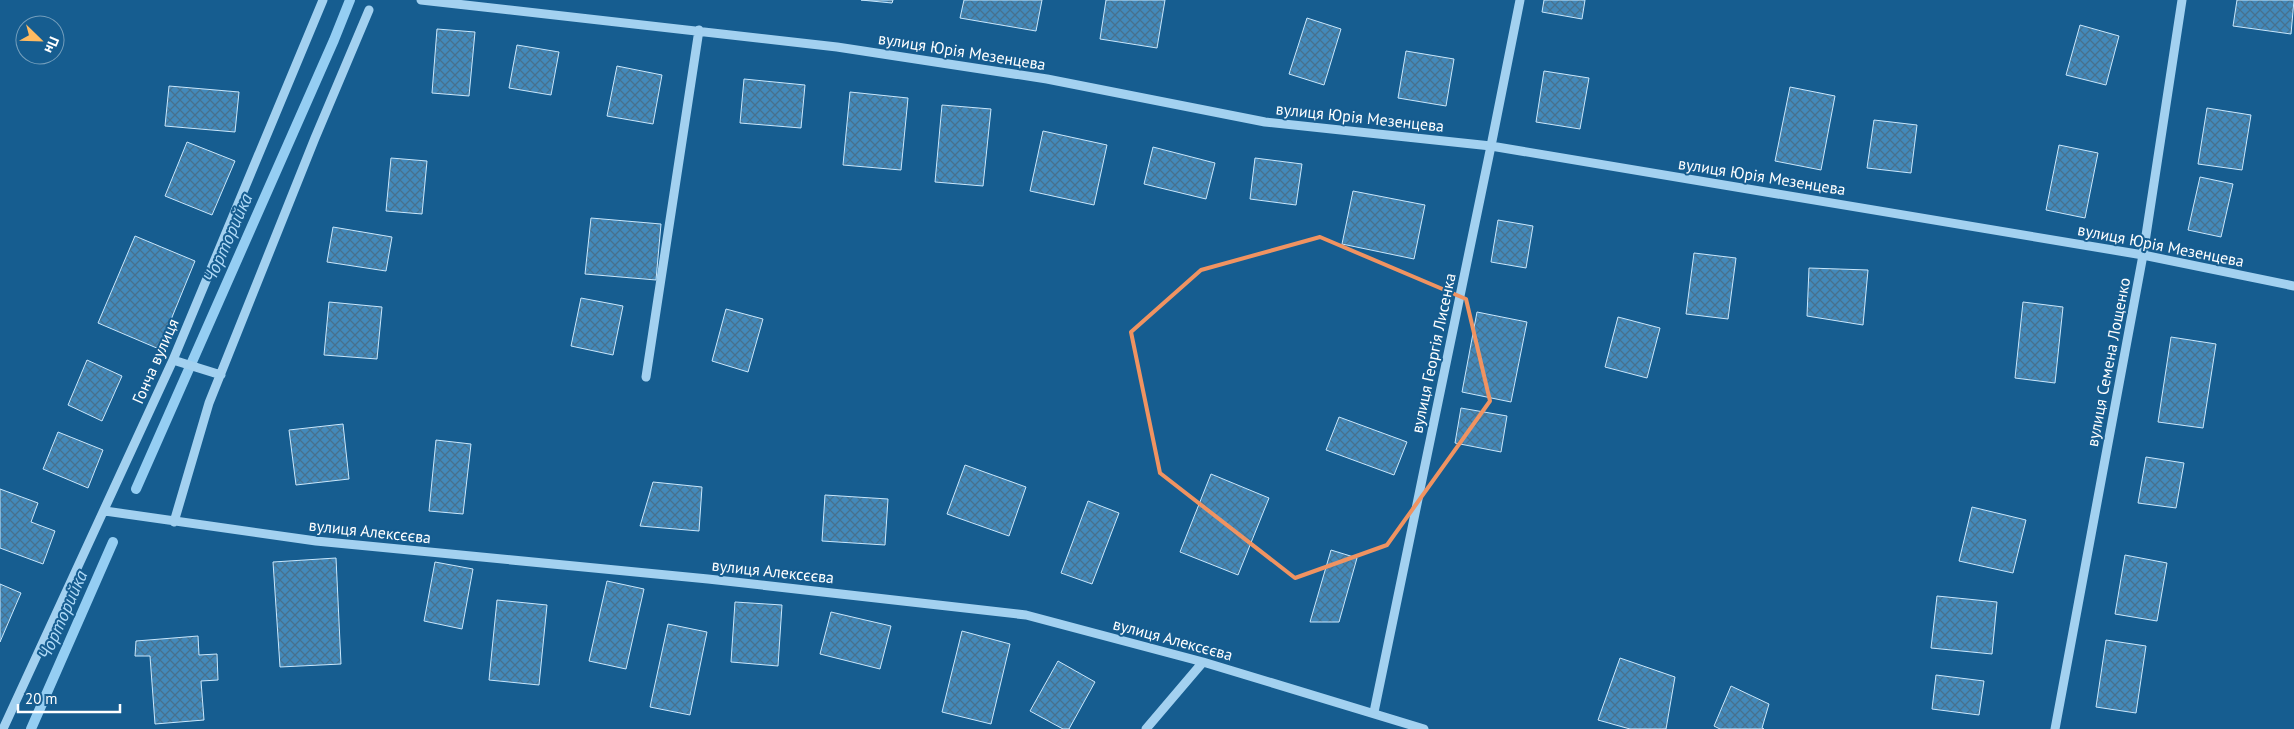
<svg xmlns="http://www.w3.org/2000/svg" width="2294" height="729" font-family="'PT Sans',sans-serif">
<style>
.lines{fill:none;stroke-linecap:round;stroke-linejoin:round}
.stream{stroke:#95cef3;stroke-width:10}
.building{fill:url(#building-cross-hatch);stroke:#c9e7fc}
.minor{stroke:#a3d1f0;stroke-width:9}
.marked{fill:none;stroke:#f09361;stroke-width:4;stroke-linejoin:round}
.labels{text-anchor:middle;stroke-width:4;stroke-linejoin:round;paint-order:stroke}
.street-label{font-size:16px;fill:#fff;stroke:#165d90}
.water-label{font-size:18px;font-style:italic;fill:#afdaf7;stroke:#165d90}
</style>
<defs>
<pattern id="building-cross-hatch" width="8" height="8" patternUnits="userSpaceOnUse" patternTransform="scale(1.25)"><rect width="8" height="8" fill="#4389ba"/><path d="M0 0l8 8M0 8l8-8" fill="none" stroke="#47718e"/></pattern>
</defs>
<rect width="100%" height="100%" fill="#165d90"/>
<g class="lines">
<!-- stream -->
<path class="stream" d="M136,489l198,-449 16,-40
M31,729l82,-187"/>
</g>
<!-- building -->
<path class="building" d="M861,0h32l-1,3z
M964,0h78l-6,31 -76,-13z
M1106,0h59l-8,48 -57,-9z
M1544,0h41l-3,19 -40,-7z
M2237,0h57l-3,34 -58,-8z
M1307,18l34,11 -17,56 -35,-11z
M2080,25l39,11 -13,49 -40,-10z
M437,29l38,3 -6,64 -37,-3z
M517,45l42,7 -8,43 -42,-7z
M1406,51l48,8 -8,47 -48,-8z
M617,66l45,9 -9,49 -46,-8z
M1544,71l45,7 -9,51 -44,-7z
M744,79l61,6 -4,43 -61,-5z
M169,86l70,6 -4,40 -70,-6z
M1790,87l45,9 -14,74 -46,-9z
M850,92l58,6 -7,72 -58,-5z
M942,105l49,4 -8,77 -48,-4z
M2207,108l44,7 -9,55 -44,-6z
M1874,120l43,5 -6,48 -44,-5z
M1043,131l64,14 -13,60 -64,-14z
M187,142l48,19 -23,54 -47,-19z
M2059,145l39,8 -13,65 -39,-8z
M1153,147l62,16 -9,36 -62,-15z
M391,158l36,3 -5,53 -36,-3z
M1255,158l47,6 -6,41 -46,-6z
M2200,177l33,7 -12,53 -33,-7z
M1353,191l72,14 -11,54 -72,-15z
M591,218l70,6 -5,56 -71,-6z
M1498,220l35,6 -7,42 -35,-6z
M333,227l59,10 -6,34 -59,-9z
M135,236l60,25 -36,88 -61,-26z
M1694,253l42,5 -8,61 -42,-5z
M1809,268l59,2 -5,55 -56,-9z
M581,298l42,8 -10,49 -42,-9z
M329,302l53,5 -5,52 -53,-4z
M2023,302l40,5 -8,76 -40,-5z
M726,309l37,10 -15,53 -36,-11z
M1477,312l50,10 -16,80 -49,-10z
M1618,317l42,11 -13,50 -42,-11z
M2171,337l45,7 -13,84 -45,-6z
M87,360l35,16 -20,45 -34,-16z
M1461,408l46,8 -6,36 -46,-9z
M1339,417l68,25 -13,33 -68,-25z
M343,424l6,55 -53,6 -7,-55z
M58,432l45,18 -15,38 -45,-19z
M436,440l35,4 -8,70 -34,-3z
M2146,457l38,6 -8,45 -38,-5z
M965,465l61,22 -17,49 -62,-22z
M1211,474l58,24 -31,77 -58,-23z
M653,482l49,5 -3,44 -59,-5z
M0,489l38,14 -7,19 24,9 -12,33 -43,-16z
M825,495l63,4 -3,46 -63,-4z
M1088,501l31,12 -27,71 -31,-11z
M1972,507l54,13 -13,53 -54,-12z
M1331,550l26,8 -18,64h-29z
M2125,555l42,8 -10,58 -42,-7z
M336,558l5,106 -61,3 -7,-105z
M435,562l38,7 -11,60 -38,-8z
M607,581l37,8 -18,80 -37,-8z
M0,584l21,9 -21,49z
M1937,596l60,6 -5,52 -61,-6z
M497,600l50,5 -8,80 -50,-5z
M735,602l47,3 -4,61 -47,-4z
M831,612l60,14 -11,43 -60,-15z
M668,624l39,8 -17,83 -40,-8z
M962,631l48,13 -19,80 -49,-12z
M198,636l1,19 18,-1 1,26 -17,1 3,39 -49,4 -5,-68h-15l1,-15z
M2106,640l40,6 -10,67 -40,-6z
M1620,658l55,19 -9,52h-36l-32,-9z
M1058,661l37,21 -26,47h-6l-33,-18z
M1936,675l48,6 -5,34 -47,-6z
M1731,686l38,18 -7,24 2,1h-44l-6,-3z"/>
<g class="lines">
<!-- minor -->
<path class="minor" d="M421,0l416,47 210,32 218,43 226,24 652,109 151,31
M173,360l48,15
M646,377l53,-347
M105,511l211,30 392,38 318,36 177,47 221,67
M174,522l35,-119 106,-265 54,-128
M1374,712l117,-566 29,-146
M3,729l170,-369 150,-360
M1146,729l57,-67
M2055,729l88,-474 39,-255"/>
</g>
<!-- marked area -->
<path class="marked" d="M1320,237l146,62 24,102 -103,144 -92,33 -135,-105 -29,-141 70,-62z"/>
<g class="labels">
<!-- street labels -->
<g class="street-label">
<text transform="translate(962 51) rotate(9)" y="6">вулиця Юрія Мезенцева</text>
<text transform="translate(1360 117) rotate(6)" y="6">вулиця Юрія Мезенцева</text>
<text transform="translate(1762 176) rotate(9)" y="6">вулиця Юрія Мезенцева</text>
<text transform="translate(2161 245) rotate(11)" y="6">вулиця Юрія Мезенцева</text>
<text transform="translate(1433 353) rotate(-78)" y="6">вулиця Георгія Лисенка</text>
<text transform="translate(155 361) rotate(-66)" y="6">Гонча вулиця</text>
<text transform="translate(2108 362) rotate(-79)" y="6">вулиця Семена Лощенко</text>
<text transform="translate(370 531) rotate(6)" y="6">вулиця Алексєєва</text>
<text transform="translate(773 571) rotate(6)" y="6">вулиця Алексєєва</text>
<text transform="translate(1173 639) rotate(15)" y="6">вулиця Алексєєва</text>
</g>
<!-- water labels -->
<g class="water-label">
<text transform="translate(228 238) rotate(-66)" y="6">Чорторийка</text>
<text transform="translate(63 615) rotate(-66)" y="6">Чорторийка</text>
</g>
</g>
<!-- north arrow -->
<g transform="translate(40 40) rotate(113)"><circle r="24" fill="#165d90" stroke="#739ebc"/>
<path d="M0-4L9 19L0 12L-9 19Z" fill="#ffbb62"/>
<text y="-8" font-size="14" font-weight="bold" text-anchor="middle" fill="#ffffff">Пн</text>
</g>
<!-- scale -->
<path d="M18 704v8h102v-8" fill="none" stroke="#ffffff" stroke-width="2.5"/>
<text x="25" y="704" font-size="15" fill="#ffffff" stroke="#165d90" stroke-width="4" paint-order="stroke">20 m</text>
</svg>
